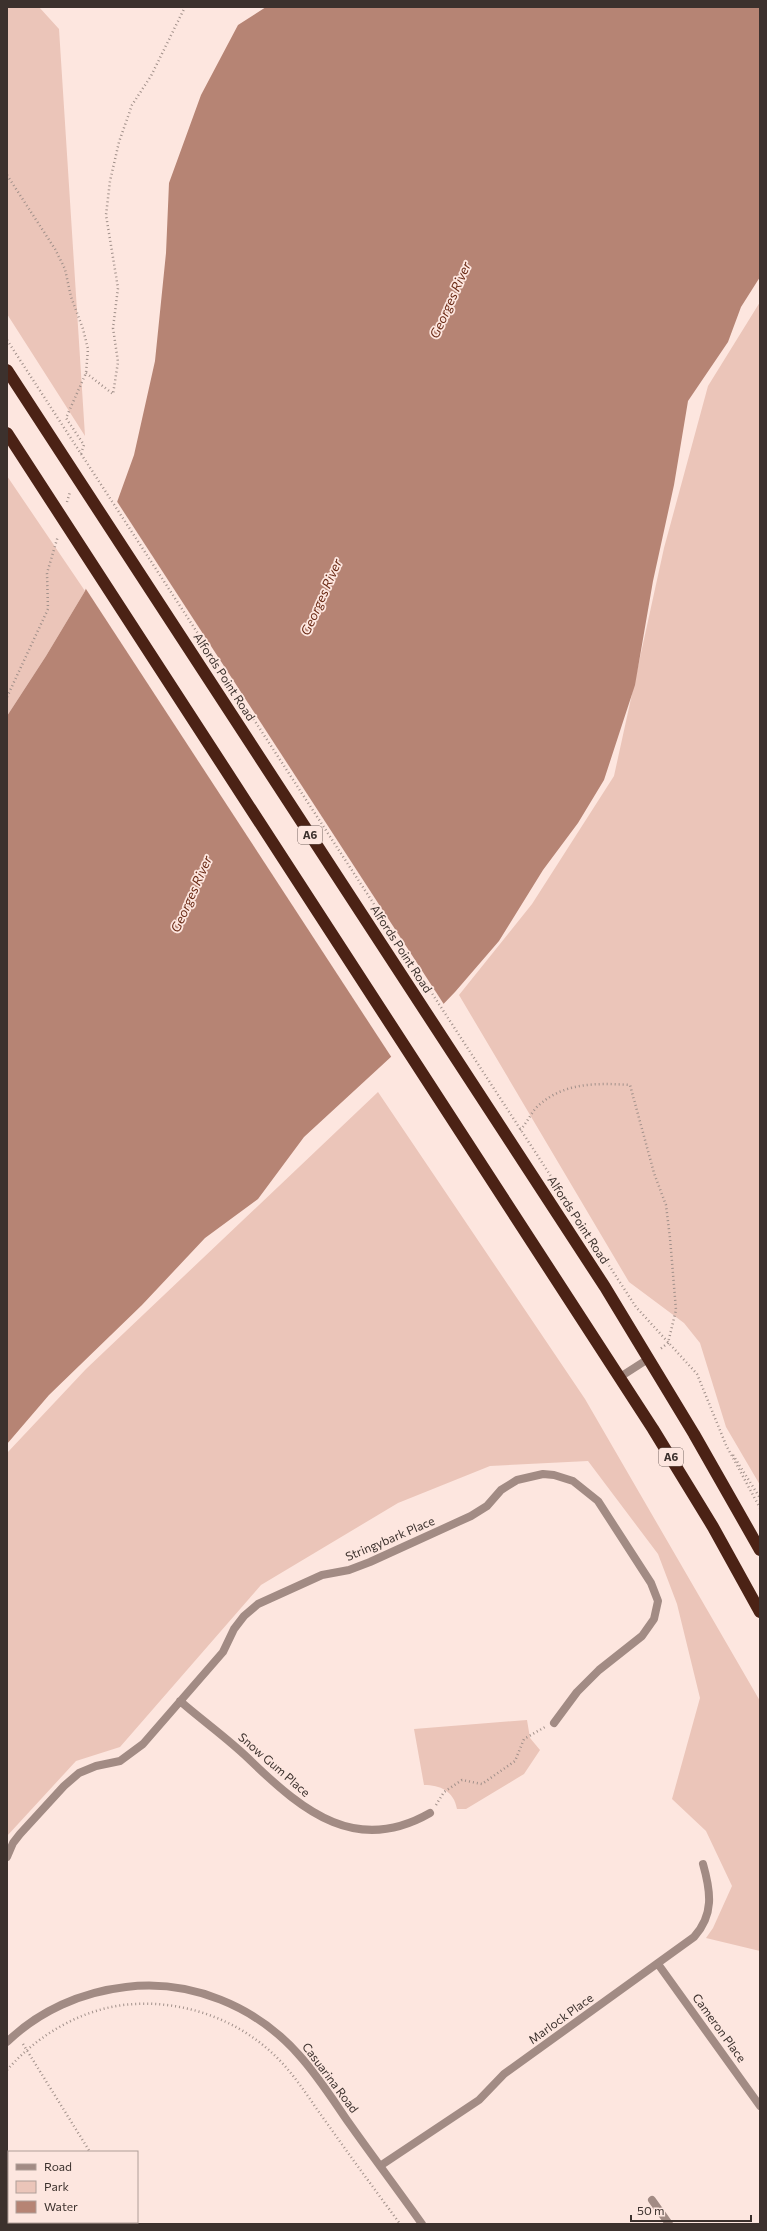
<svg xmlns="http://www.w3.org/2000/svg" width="767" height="2231" font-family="Commissioner,sans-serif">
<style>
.green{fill:#ebc5b9}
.water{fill:#b68474}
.pier{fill:#fde6df}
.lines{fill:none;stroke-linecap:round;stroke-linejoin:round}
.path{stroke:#a1908a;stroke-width:2.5;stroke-dasharray:1 3;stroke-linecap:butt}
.lane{stroke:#a28b84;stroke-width:8}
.street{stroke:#a28b84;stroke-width:8}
.highway{stroke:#4b2215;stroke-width:12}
.labels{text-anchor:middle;stroke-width:3.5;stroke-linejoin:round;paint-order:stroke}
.shield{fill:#fde6df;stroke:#766762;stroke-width:1}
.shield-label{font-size:11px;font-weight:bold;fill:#3c312d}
.street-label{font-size:12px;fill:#3c312d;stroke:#fde6df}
.water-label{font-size:13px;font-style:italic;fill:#6b2b16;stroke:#fde6df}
</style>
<rect width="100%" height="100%" fill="#fde6df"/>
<!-- green -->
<path class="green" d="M7,7h32l20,22 26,407 -78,-122z
M760,302v1183l-34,-58 -26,-84 -16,-20 -55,-41 -170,-287 73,-91 82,-128 50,-228 44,-162z
M7,476l78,115 -39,65 -39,60z
M378,1092l207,307 175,302v250l-54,-13 7,-10 19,-42 -26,-55 -34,-32 28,-101 -23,-94 -19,-50 -70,-93 -98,5 -92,37 -137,82 -141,162 -44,14 -69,75v-383l79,-84z
M527,1720l3,18 10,12 -16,24 -58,35h-9c-3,-18 -17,-24 -33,-24l-10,-56z"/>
<!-- water -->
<path class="water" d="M266,7h494v270l-19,30 -13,35 -40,59 -14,84 -21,96 -18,104 -31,95 -26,43 -35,47 -44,71 -44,51 -50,52 -101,93 -46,62 -53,39 -63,67 -93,90 -42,49v-728l39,-60 39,-65 49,-136 21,-94 11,-108 3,-70 32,-88 37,-70z"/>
<!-- pier -->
<path class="pier" d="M116,500l329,506 -53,52 -308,-472z"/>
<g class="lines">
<!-- path -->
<path class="path" d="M7,175l48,74 10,20 6,28 12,32 5,20 -2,24 -20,45 18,27 -3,9
M7,340l629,967 61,67 29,71 34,63
M86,373l27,21 5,-32 -5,-34 5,-40 -12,-73 4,-34 9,-39 13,-37 19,-29 34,-69
M67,502l3,-10
M7,697l41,-88 -1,-36 11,-37
M520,1130c8,-8 11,-18 19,-25 26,-23 59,-22 91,-20l24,88 12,32 4,33 6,72 -8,33 -9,7
M733,1455l27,43
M436,1805l8,-13 18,-12 20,4 33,-23 9,-22 21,-12
M23,2044l67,108
M7,2070c30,-34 71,-59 116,-65 59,-7 121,15 161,60 17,19 30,41 45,61 23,33 47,65 71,98
M101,2222l1,2"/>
<!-- lane -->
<path class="lane" d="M620,1377l28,-18"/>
<!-- street -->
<path class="street" d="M180,1701c24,21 50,39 72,61 52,50 105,93 178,51
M7,1857l6,-14 7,-9 44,-48 15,-13 17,-7 24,-5 23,-17 80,-92 11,-23 10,-13 14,-12 64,-29 27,-5 21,-8 101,-46 16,-10 14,-16 16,-10 26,-6 11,1 19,6 25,20 53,82 7,18 -4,18 -12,17 -43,34 -22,22 -23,31
M658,1964l102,142
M7,2042c32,-31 74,-50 119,-55 64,-8 130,19 173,68 19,21 34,45 50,68 24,34 49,67 73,101
M380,2166l99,-66 25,-26 190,-137c20,-22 17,-45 9,-73
M652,2200l17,24"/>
<!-- highway -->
<path class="highway" d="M7,370l598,917 89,147 66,116
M7,433l646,996 60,98 47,85"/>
</g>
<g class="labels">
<!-- shield labels -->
<g class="shield">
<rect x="298" y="826" width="24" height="18" rx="3"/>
<rect x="659" y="1448" width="24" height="18" rx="3"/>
</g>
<g class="shield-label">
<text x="310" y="839">A6</text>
<text x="671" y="1461">A6</text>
</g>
<!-- street labels -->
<g class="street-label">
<text transform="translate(224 677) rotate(57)" y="4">Alfords Point Road</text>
<text transform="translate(401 949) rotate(57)" y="4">Alfords Point Road</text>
<text transform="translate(578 1220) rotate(57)" y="4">Alfords Point Road</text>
<text transform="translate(390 1539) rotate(-23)" y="4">Stringybark Place</text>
<text transform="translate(274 1765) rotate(41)" y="4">Snow Gum Place</text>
<text transform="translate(561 2019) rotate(-36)" y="4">Marlock Place</text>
<text transform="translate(719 2028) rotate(54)" y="4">Cameron Place</text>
<text transform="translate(330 2078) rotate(53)" y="4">Casuarina Road</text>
</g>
<!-- water labels -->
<g class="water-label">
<text transform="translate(450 300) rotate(-66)" y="5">Georges River</text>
<text transform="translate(321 597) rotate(-66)" y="5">Georges River</text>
<text transform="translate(191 894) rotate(-66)" y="5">Georges River</text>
</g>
</g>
<!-- border -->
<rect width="767" height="2231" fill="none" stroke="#3c312d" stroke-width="16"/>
<!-- legend -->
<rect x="8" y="2151" width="130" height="72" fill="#fde6df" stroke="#b09e98"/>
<rect x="16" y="2164" width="20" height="6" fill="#a28b84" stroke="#b09e98"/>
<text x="44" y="2171" font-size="12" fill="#3c312d">Road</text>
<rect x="16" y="2181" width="20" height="12" fill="#ebc5b9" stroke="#b09e98"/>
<text x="44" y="2191" font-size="12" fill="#3c312d">Park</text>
<rect x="16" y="2201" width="20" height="12" fill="#b68474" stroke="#b09e98"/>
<text x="44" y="2211" font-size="12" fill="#3c312d">Water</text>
<!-- scale -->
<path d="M631 2215v6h120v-6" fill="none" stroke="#3c312d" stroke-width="2"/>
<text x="637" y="2215" font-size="12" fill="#3c312d" stroke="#fde6df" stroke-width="3" paint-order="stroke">50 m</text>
</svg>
